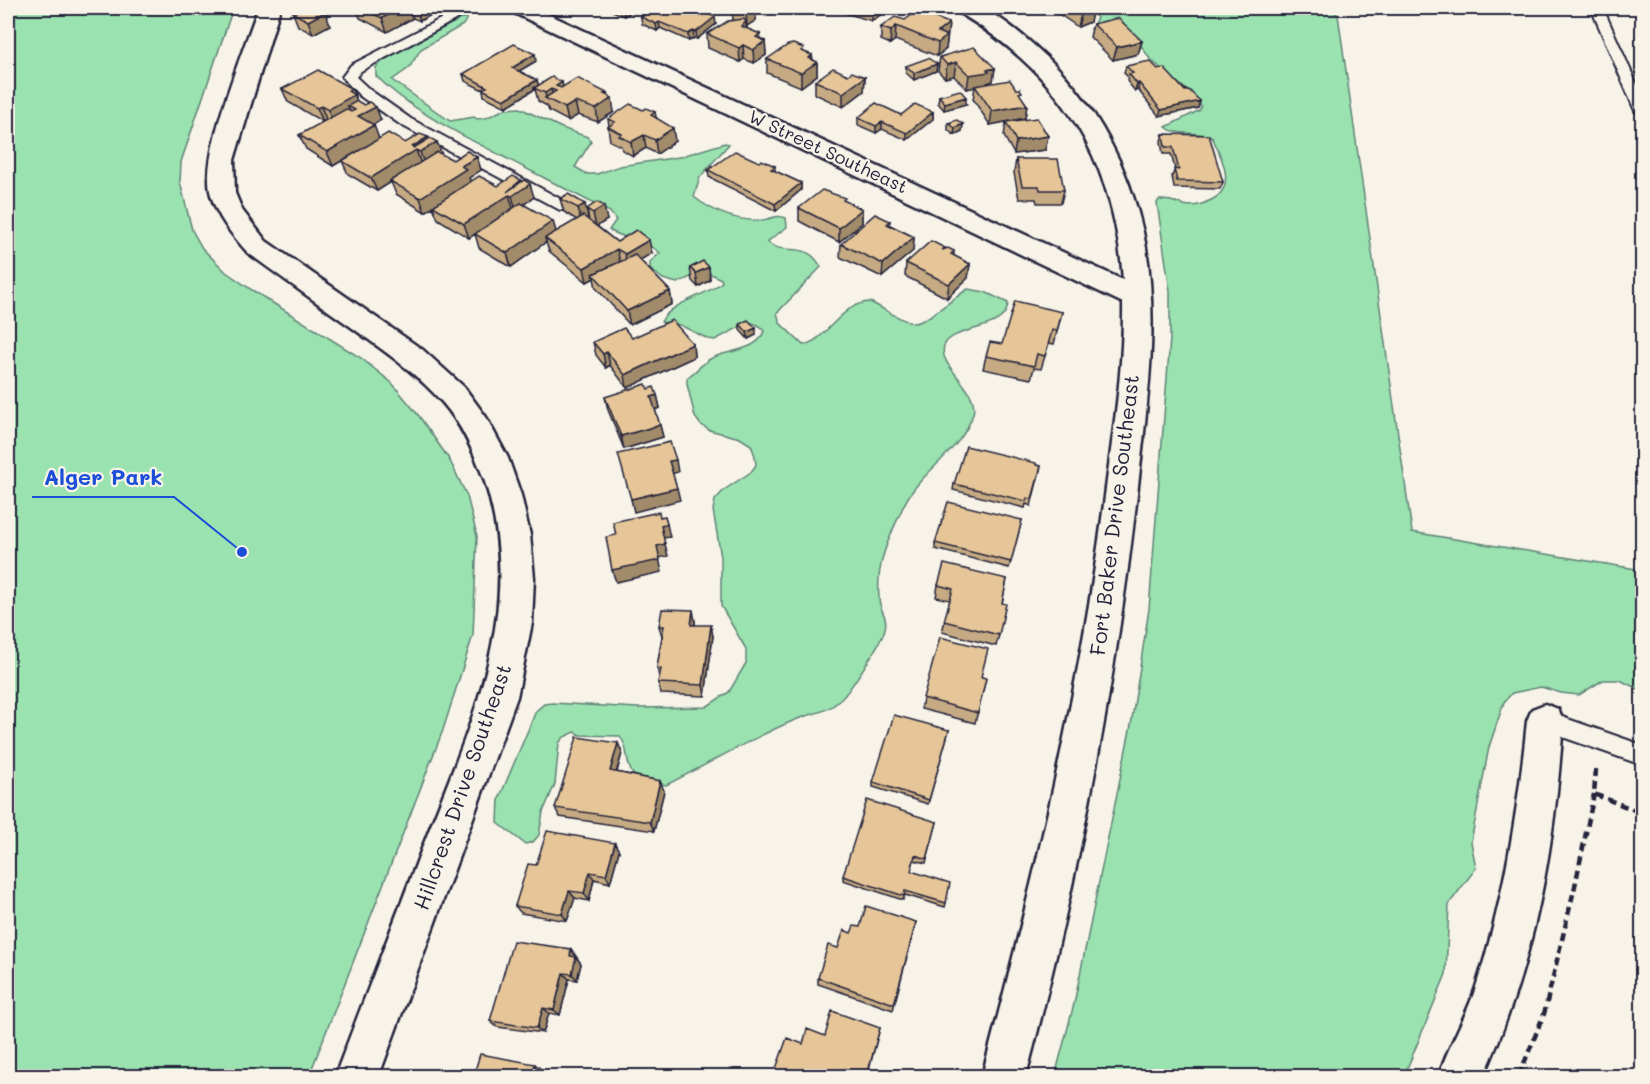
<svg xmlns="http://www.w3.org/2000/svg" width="1650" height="1084" font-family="Mali,sans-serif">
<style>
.green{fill:#9ae2b0;stroke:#5e8276;stroke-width:1.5}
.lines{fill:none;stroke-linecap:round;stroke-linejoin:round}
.service-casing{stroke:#22223b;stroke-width:4}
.minor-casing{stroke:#22223b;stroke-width:5}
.path{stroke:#22223b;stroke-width:4.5;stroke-dasharray:8 5;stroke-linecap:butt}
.service{fill:#f7f3e8;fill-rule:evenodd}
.minor{fill:#f7f3e8;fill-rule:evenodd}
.wall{fill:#c6aa83;stroke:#22223b;stroke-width:1.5}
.shaded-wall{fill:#a18b6a;stroke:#22223b;stroke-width:1.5}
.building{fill:#e6c698;stroke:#22223b;stroke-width:1.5}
.labels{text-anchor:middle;stroke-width:4.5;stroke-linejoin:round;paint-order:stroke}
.far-street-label{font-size:18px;fill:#22223b;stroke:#f7f3e8}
.street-label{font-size:21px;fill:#22223b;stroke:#f7f3e8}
.leader{fill:none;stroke:#1d4ed8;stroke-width:2}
.callout-dot{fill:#1d4ed8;stroke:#f7f3e8;stroke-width:2}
.callout-label{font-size:22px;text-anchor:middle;font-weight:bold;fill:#1d4ed8;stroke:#f7f3e8;stroke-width:4.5;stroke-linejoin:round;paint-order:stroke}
</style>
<rect width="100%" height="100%" fill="#f7f3e8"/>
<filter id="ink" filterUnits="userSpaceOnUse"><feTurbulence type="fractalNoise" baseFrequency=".0167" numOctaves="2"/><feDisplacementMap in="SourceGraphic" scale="12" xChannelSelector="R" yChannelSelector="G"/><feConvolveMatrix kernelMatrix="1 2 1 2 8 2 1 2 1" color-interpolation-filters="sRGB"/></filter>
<g filter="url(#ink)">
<!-- green -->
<path class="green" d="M8,8h225l-52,154 -1,20 12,48 10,18 24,24 26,18 109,68 31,25 27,33 30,43 18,37 10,40 -4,99 -30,95 -134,346h-301z
M1090,8h241l7,7 74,517 230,38v121l-22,-11h-17l-24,15 -18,-2 -20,-6 -29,6 -8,9 -15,45 -18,95 5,26 -27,36 -3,70 -42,102h-349l19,-72 57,-279 18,-116 21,-270v-48l-13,-88 2,-3c17,-1 20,6 31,6 9,0 15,-3 23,-7 24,-13 8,-43 -1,-62 -15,-7 -35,0 -46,-10l34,-17 1,-4 -5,-8 -46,-39 -10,-15 -26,-20 -23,5 6,-11z
M462,18h5l-4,7 -42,24 -12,19 -17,12 58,41 24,-4 3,2 9,-1 19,-9 15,-1 42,20 26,9 3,5 -16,25 12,7h10l23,-8 59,-9 46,-14 4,1 -29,33 -6,20c19,15 44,25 68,23 9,-1 15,-6 24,-2l1,9 -20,15c19,16 38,-4 54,25l-44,46 3,10 23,22c23,-3 38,-43 67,-43 13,6 29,18 43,21 10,2 43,-27 55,-34l17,3 23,11c-1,30 -57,22 -64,43 -7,21 36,42 29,68 -12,39 -54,57 -70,93 -14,32 -27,54 -24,91 0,14 11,18 5,34 -3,10 -35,61 -44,68 -13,13 -29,13 -45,20 -44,18 -86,44 -129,65 -8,-2 -20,-3 -28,-7 -15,-8 -7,-32 -19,-42l-39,-1 -5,-3 -11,5 -5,6 -4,41 -12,28 -4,23 -6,7 -8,2 -27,-21 1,-24 37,-88 8,-7 8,-1 86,5 68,-1 23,-15 17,-29v-14l-25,-43v-49l-8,-47 2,-10 9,-10 27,-18 5,-7 -1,-9 -4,-11 -11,-7 -31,-8 -9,-6 -5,-7 -8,-33v-6c8,-6 15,-14 23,-19 15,-9 48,-7 54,-28l-6,-6 -9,-3 -34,18 -7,-1 -28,-14 -19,-3c11,-21 44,-25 61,-40l-1,-3 -16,-8 -28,12 -14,-4 -13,-10v-7l10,-9c-15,-14 -34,-13 -51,-23l7,-10 -6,-8c-37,-19 -73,-38 -110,-57 -44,-23 -89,-45 -124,-79v-9l9,-8z"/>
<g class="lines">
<!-- service casing -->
<g class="service-casing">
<path id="service" d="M462,8h15l-116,63 -5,6 14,13 41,29 159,85 3,3 -3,3h-10l-159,-85 -41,-29 -18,-19 9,-12z
M1591,8h12l39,88v19l-7,-4z
M1545,711l97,34v20l-105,-37 -3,-7 3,-7z"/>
</g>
<!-- minor casing -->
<g class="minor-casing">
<path id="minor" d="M258,8h22l-46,152 1,33 7,17 24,31 157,109 41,37 22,30 22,41 13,37 9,40 4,43 -2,45 -15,74 -138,379h-44c29,-77 59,-153 88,-230 46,-119 105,-237 61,-367 -10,-27 -22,-54 -41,-76 -26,-30 -58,-51 -89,-74 -36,-25 -71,-51 -106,-76 -15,-17 -31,-36 -37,-58 -12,-39 33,-145 47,-187z
M509,8h26l588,272c-9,-121 -61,-206 -165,-268l-3,-4c7,0 16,-2 23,0 20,4 56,37 71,51 47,46 80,109 94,173 17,80 5,165 -4,245 -22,202 -61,403 -113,599h-44c51,-191 98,-383 123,-580 8,-64 19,-128 18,-193l-611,-291z
M1545,704l13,5 5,12c-8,126 -28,239 -79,355h-45c9,-30 27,-58 37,-89 28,-87 42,-175 51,-266l5,-12z"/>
</g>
<!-- path -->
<path class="path" d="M1596,769l-2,25 48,19
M1519,1076l25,-62 31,-128 19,-92"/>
<!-- service -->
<use href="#service" class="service"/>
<!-- minor -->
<use href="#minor" class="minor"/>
</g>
<!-- wall -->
<path class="wall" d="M356,8h77l2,5 -15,8 -7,-3 -26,14 -27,-14z
M605,8h34l-15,8z
M732,8h24v12l-9,6v3l13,5v5l5,2 1,14 -12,8 -10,-4 -4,3 -32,-14 -1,-14 26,-14z
M828,8h56v4l-12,9z
M1050,8h42l-2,14 -12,5z
M1635,8h7v18l-7,-17z
M640,11l71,5 5,8 -19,15 -3,-1 -5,3 -29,-13 -3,3 -15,-7z
M293,13l37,12 -17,9 -15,-8z
M905,20l44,3 -3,26 -9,7 -42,-16 -5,4 -9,-4v-13z
M1093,24l49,17 -4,13 -25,6 -23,-23z
M804,52l8,3 1,5 4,2v13l-16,12 -34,-14v-14z
M940,57l55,11 -2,13 -6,2v1l34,13 6,8 -2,13 -35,7 -17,-26 2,-12 -8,2 -13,-13 -9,2 -7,-7z
M536,61l-17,10 18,9 1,5 26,2 43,6 7,19 -16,10 -20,-7 -10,6 -19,-10 -2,-5 -9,-5 -3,-12 -29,18 -22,-11 -1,-6 -18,-9 -2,-7z
M937,64l-1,7 -22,9 -8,-7v-7z
M1126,66l32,3 42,32 -2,7 -39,8 -21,-26 -3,1 -8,-10 1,-4 -4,-4z
M848,75l17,2 -1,14 -21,16 -28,-13v-13z
M282,89h70l5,12 24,19 -8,5 6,14 26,4 23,-6 1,2 8,3 4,12 12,6 24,-3 4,13 -12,8 1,3 28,5 24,-4 12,15 -10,7 32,28 21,-12 -13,-8 -4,-13 8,-5 20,23 -2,2 3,2 -2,-12 20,11 -10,6 20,16 35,11 -12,7 30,31 2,13 -42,21 -34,-37 -2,-10 -7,4 -38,-31 -3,-9 -35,25 -32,-19 -4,-14 -6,4 -31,-19 -5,-12 -8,5 -29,-18 -5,-12 -14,9 -29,-17 -6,-13 25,-15 -34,20 -27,-17 -7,-14 28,-15 -4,2 -35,-20z
M939,96l27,8 -22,6 -6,-7z
M643,110l12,2 1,5 19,24 -18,13 -11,-6 -13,8 -11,-6 -1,-4 -11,-5 -2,-14 1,-1 -1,-7z
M933,112v7l-26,21 -25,-11 -6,4 -18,-8v-7z
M1006,122l42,14 -3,14 -31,4 -10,-18z
M948,123l15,1 -1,7 -8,4 -6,-5z
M1163,134l60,48 -3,7 -46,-1 -2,-12 3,-7 -4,-15h-8l-2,-13z
M1016,159l48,31 -3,13h-24l-1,-4h-17l-5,-26z
M759,162l16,4v5l26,12v7l-25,21 -67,-34 -1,-7z
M799,208l63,1v14l-23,19 -40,-21z
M890,221v4l24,12 -1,14 -31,26 -42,-20 1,-13z
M945,248v1l9,2v5l16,8 -2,14 -21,20 -42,-22 1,-13z
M709,267l1,13 -12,7 -6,-6 -2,-13z
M1062,312l-8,32 -5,-1 -8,26 -7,-1 -3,11 -48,-10 3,-13 16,-12z
M740,324l16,11 -8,4 -8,-9z
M632,338l61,6 1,13 -67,31 -17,-23 -4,3 -10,-13 -3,-13z
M648,389l9,6 3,13 -5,1 8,28 -39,12 -16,-39 -3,-13z
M1036,465l5,1 -10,40 -5,-2 -1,4 -72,-18 1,-6z
M1022,520l-13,48 -74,-19v-6z
M1007,579l-5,24 -3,32 -3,11 -54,-14 8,-32 -14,-3 2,-12z
M695,621v4l18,11 -8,60 -44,-2 -3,-11 1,-6 -2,-9 5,-32 -3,-10z
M981,677l5,1 -11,45 -54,-14 2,-11z
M949,730l-21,74 -55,-17v-5z
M618,743l4,10 -5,19 43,9 4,10 -10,40 -94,-14 -5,-9z
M937,822l-11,41 -12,-3 -3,11 35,32 -1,4 -40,-12 -2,5 -60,-20v-4z
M619,851l-9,32 -16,-4 -5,22 -14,-3 -8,23 -46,-8 -6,-7 21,-41z
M916,922l-23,88 -75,-26v-6l20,-30 13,-15 9,-6z
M571,949l10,15 -4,16 -8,-1 -9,36 -11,-2 -6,20 -46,-6 -7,-6z
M880,1028l-13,49h-94l30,-33z"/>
<!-- shaded-wall -->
<path class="shaded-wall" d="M403,8h6l4,10 -26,14 -5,-14z
M416,8h17l2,5 -15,8z
M623,8h16l-15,8z
M754,8h2v12l-9,6 -1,-13z
M872,8h12v4l-12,9z
M1086,8h6v1h1l-3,13 -12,5 3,-13z
M325,12l5,13 -17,9 -5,-13z
M715,17l1,7 -19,15 -1,-7z
M659,22l1,6 -3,3 -1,-7z
M746,22l1,13 -6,-9z
M949,23l-3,26 -9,7 1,-13v-11z
M896,26l-1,14 -5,4 1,-13z
M693,31l1,7 -5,3 -1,-7z
M760,34l1,11 4,-4 1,14 -12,8 -1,-13 3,-13z
M1142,41l-4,13 -25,6 4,-13z
M743,45l1,14 -4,3 -1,-14z
M535,54l1,7 -22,13 -2,-6z
M812,55l1,10 4,-3v13l-16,12v-14l8,-15z
M956,62l-2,14 -9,2 2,-13z
M937,64l-1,7 -22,9v-7z
M995,68l-2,13 -6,2v2l-12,1v1l-8,2 2,-14z
M865,77l-1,14 -21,16v-14z
M537,80l2,7 -5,1 1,1 -29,18 -2,-7z
M562,82l3,13 -9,-9z
M1139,83l-1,7 -3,1 2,-7z
M352,89l8,19 -12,-2 3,8 -18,9 -5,-13 20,-19z
M551,89l3,13 -8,-4 -1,-5z
M607,93l1,8 4,-3 2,14 -16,10 -2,-13 8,-15z
M966,97v7l-22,6 1,-7z
M1200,101l-2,7 -39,8 2,-6z
M575,102l3,13 -10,6 -3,-13z
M1027,105l-2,13 -35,7 2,-14z
M321,106l5,13 -3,3 -6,-14z
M376,107l5,13 -17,10 -6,-14z
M933,112v7l-26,21v-7z
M882,122v7l-6,4v-7z
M963,124l-1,7 -8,4 1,-7z
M374,125l5,14 -46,27 -6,-14z
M673,128l2,13 -18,13 -2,-14z
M644,135l2,13 -13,8 -2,-14z
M1048,136l-3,14 -31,4 2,-13z
M428,137l3,8 6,-3 5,13 -17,11 -5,-14 -4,-2 5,14 -31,17 1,1 -14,9 -6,-13 41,-31z
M477,157l4,13 -12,8 2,5 -46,29 -5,-14 41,-32z
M521,180l3,8 6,-4 4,13 -18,13 -4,-14 -3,-1 4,13 -44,30 -5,-14z
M801,183v7l-25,21 -1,-7z
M585,204l3,13 -7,5 -3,-14z
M604,206l3,14 -11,7 -3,-14z
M862,209v14l-23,19v-14z
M553,221l4,14 -12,3 1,4 -35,25 -4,-14z
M914,237l-1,14 -31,26 1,-13z
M649,240l3,13 -25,15 -2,-14z
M617,249l3,13 -27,12 1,4 -7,4 -3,-14z
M970,264l-2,14 -21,20 2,-14z
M709,267l1,13 -12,7 -2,-14z
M670,291l2,13 -42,21 -3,-14z
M756,328v7l-8,4 -1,-7z
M693,344l1,13 -67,31 -2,-13z
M607,352l3,13 -4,3 -3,-14z
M657,395l3,13 -6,2 -3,-13z
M660,425l3,12 -39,12 -3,-13z
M676,460l2,12 -7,2 -2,-13z
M677,488l3,12 -46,12 -3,-13z
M667,524l3,13 -7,1 -2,-12z
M665,544l3,12 -9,2 3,14 -46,10 -4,-12 45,-24z
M693,610l2,11 -2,15 -2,-11z
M711,625l2,11 -8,60 -2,-11z
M618,743l4,10 -8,27 -4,-9z
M660,781l4,10 -10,40 -4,-9z
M615,843l4,8 -9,32 -4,-8z
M590,872l4,7 -5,22 -5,-8z
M569,891l6,7 -8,23 -5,-7z
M571,949l10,15 -4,16 -5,-6 -2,-18z
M563,973l6,6 -9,36 -6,-5z
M543,1008l6,5 -6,20 -6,-5z
M535,1064l6,5 -2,8h-7z"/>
<!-- building -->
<path class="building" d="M303,8h15l7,4 -17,9 -15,-8z
M360,8h43l-21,10z
M647,8h50l14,5 -3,1 7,3 -19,15 -3,-1 -5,3 -29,-12 -3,2 -15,-7 5,-3 -6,-3z
M734,8h20l-8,5z
M1072,8h19l2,1 -12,5z
M917,11l32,12 -11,9 9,4 -9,7 -42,-17 -5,5 -10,-4 14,-10 10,3z
M1118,18l24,23 -25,6 -24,-23z
M744,19l2,3 -5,4 19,8 -4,3 9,4 -12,9 -10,-5 -4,3 -32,-14 21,-13z
M514,44l21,10 -23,14 25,12 -33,20 -22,-11 5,-2 -24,-13z
M793,44l11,4 -3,3 11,4 -3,3 8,4 -16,11 -34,-14 21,-14z
M974,47l21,21 -8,2 2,2 -20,3 -13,-13 -9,3 -7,-8z
M928,58l9,6 -23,9 -8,-7z
M1150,61l8,8 6,-1 21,23 4,-1 11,11 -39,9 -22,-27 -2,1 -8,-10 4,-1 -7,-7z
M833,68l15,7 4,-3 13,5 -22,16 -28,-12z
M318,70l34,19 -4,2 6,4 -26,15 -7,-4 -4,2 -35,-19z
M552,77l10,5 -6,4 5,2 16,-10 30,15 -3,1 8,4 -16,11 -21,-7 -10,6 -20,-10 11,-7 -5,-2 -6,4 -11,-5z
M1010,80l6,9h4l2,3 -3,1 8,12 -35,6 -17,-25z
M960,90l6,7 -21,6 -6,-7z
M357,101l7,4 5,-3 7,5 -18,9 16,9 -47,27 -28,-17 47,-26 5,3 4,-2 -7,-4z
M876,103l25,12 14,-11 18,8 -26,21 -25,-11 -6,4 -18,-8z
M630,104l13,6 3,-2 9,4 -4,3 22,13 -18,12 -11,-5 -13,7 -12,-6 3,-2 -14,-7 7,-5 -7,-3z
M1037,118l11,18 -32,5 -10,-19z
M957,120l6,4 -8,4 -7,-5z
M388,133l17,10 15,-9 8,3 -16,10 2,1 16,-10 7,4 -17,10 -4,-2 -45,28 -29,-17z
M1163,134l46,1 14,47 -46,-1 -3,-12 5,1 -6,-23h-8z
M467,151l10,6 -16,9 5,3 -46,29 -30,-17 47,-29 16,8z
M735,151l24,11 3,-2 13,6 -4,3 30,14 -26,21 -67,-34z
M1016,159h42l6,31h-24l-1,-4h-17z
M479,176l19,10 15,-10 8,4 -14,12 17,-12 6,4 -18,12 -3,-1 -45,29 -31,-18z
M822,190l23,8 -2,2 19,9 -23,19 -40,-20z
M568,194l17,10 -7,4 -18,-9z
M597,202l7,4 -11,7 -6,-4z
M521,203l32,18 -46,32 -32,-19z
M875,214l15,7 -3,3 27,13 -31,27 -42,-20z
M583,216l34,26 19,-12 13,10 -24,14 -8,-5 -33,19 -39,-30z
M931,241l14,7 -3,2 6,-2 6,3 -3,3 19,10 -21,20 -43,-21z
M635,255l35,36 -43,20 -34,-37z
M703,261l6,6 -13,6 -6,-5z
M1015,301l47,11 -5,19 -5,-1 -7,26 -8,-2 -3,12 -48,-10 4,-14 12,2z
M672,320l21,24 -68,31 -18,-23 -4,2 -10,-12 31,-14 8,10z
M748,320l8,8 -9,4 -7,-8z
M646,384l2,5 6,-2 3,8 -6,2 9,28 -39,11 -16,-39z
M670,442l6,18 -7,1 8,27 -46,11 -13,-45z
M966,446l70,17v2l5,1 -9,33 -5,-1 -1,3 -72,-17z
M948,502l74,18 -11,42 -76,-19z
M659,512l1,5 5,-1 2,8 -6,2 4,18 -8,2 3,14 -48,10 -6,-33 10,-2 -3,-13z
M944,564l63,15 -5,24 4,1 -7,31 -55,-14 9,-32 -15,-4z
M662,609l31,1 -2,15h20l-8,60 -45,-2 3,-14 -4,-1 7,-42h-5z
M940,637l48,12 -7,28 5,1 -8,35 -55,-15z
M894,715l55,15 -20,70 -56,-18z
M577,737l41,6 -8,28 50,10 -10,41 -95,-14z
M867,800l70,22 -10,37 -12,-4 -4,16 39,12 -4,20 -41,-12 -1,5 -61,-20z
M547,831l68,12 -9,32 -16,-3 -6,21 -15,-2 -7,23 -47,-8 13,-42 8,1z
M866,906l50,16 -22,82 -76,-26 10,-33 10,3 6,-18 7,3 3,-7 6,1z
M513,941l58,8 -1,7 6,1 -4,17 -9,-1 -9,37 -11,-2 -6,20 -47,-7z
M832,1011l48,17 -13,47 -8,-3 -1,5h-85l14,-39 16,6 4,-15 18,7z
M480,1054l55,10 -3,13h-59z"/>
</g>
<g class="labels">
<!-- far-street labels -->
<g class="far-street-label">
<text transform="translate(828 152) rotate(25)" y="6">W Street Southeast</text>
</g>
<!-- street labels -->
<g class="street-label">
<text transform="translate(1115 515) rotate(-83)" y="7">Fort Baker Drive Southeast</text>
<text transform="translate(463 787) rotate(-71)" y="7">Hillcrest Drive Southeast</text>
</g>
</g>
<!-- callouts -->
<path class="leader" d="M242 552L174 497H32"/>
<circle class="callout-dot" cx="242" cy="552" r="6"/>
<g class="callout-label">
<text x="103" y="485">Alger Park</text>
</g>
<!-- margin -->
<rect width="1650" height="1084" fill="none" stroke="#f7f3e8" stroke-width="30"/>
<rect x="15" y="15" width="1620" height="1054" fill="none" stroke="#22223b" stroke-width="2" filter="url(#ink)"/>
</svg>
